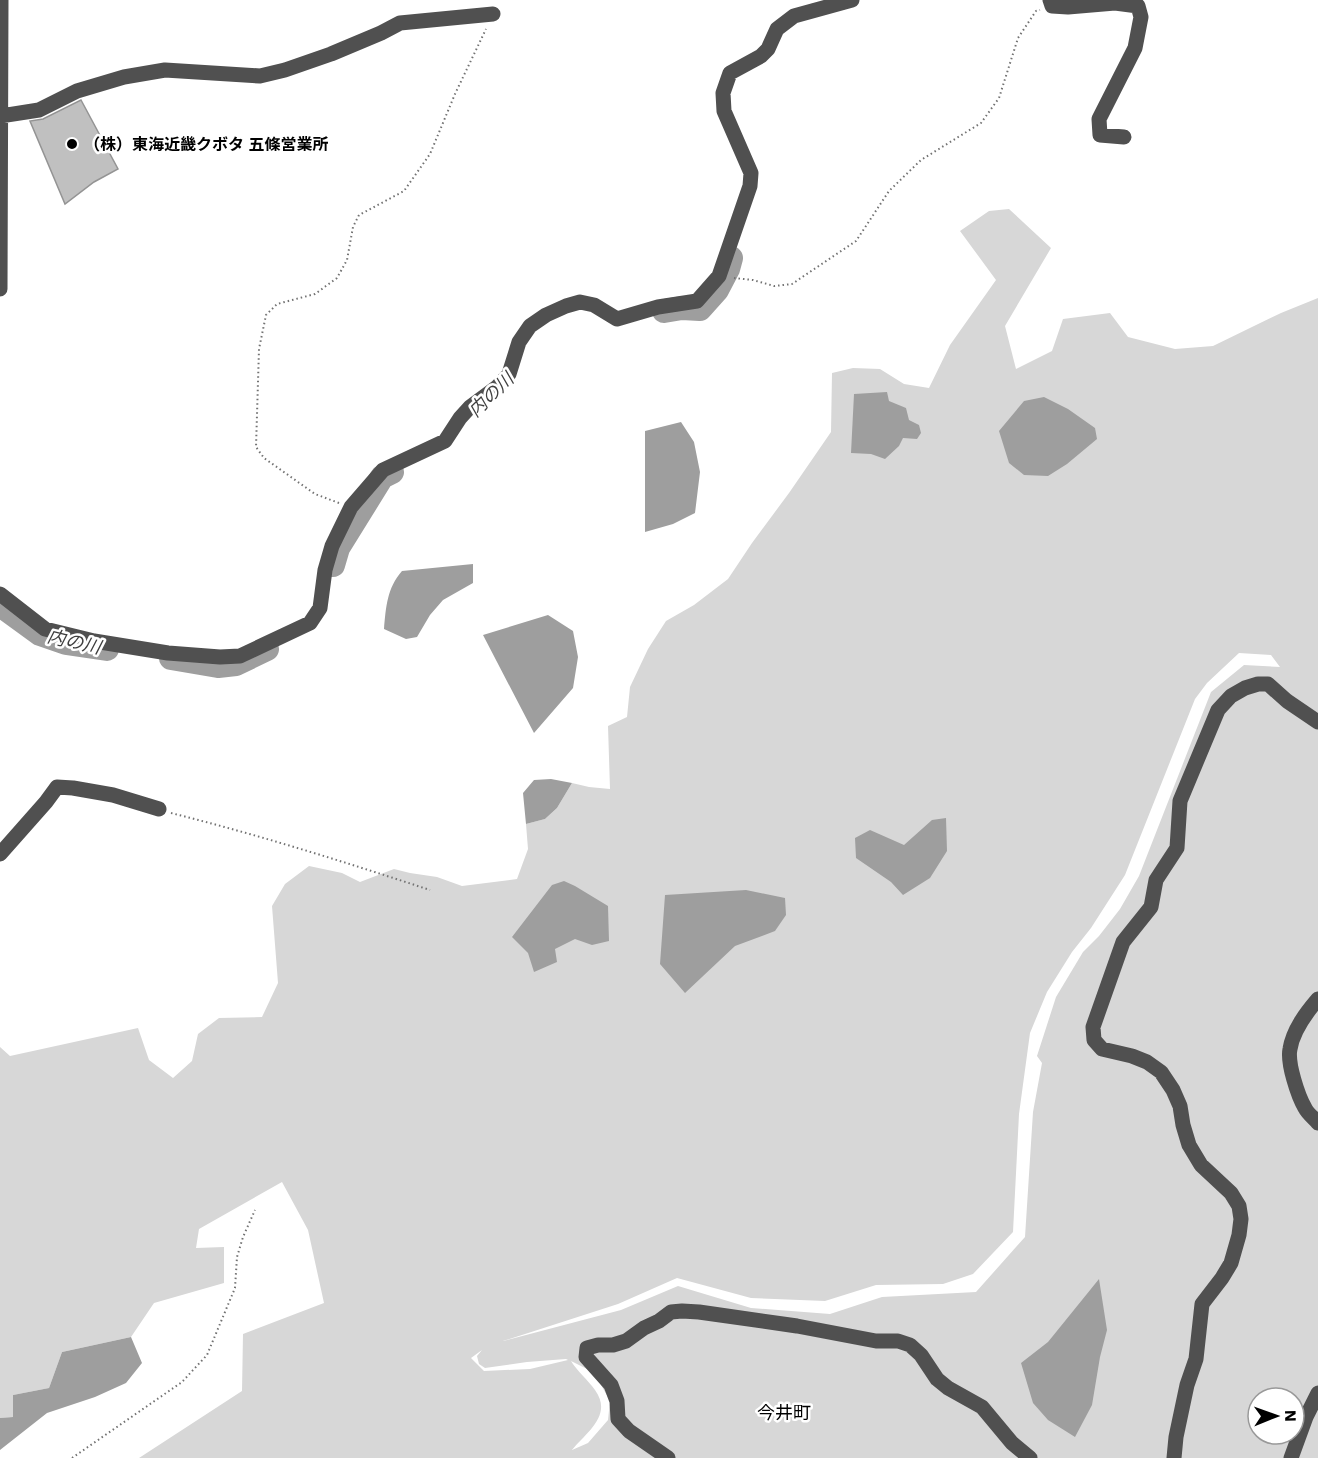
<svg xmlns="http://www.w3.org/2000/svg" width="1318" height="1458" font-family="'Work Sans','Noto Sans JP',sans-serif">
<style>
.green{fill:#d7d7d7;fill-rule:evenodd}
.water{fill:#9e9e9e}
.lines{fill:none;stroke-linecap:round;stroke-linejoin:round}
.river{stroke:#9e9e9e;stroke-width:24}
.building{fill:#c0c0c0;stroke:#949494;stroke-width:1.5}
.path{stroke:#727272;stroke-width:2;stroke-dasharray:1.5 3;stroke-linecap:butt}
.minor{stroke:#505050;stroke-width:15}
.poi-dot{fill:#000;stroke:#fff;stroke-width:2}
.labels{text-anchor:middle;stroke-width:5;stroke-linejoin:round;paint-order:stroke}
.poi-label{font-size:16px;font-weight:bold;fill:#000;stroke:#fff;text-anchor:start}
.water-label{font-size:18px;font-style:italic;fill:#3f3f3f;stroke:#fff}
.neighbourhood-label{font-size:18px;fill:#000;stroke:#fff}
</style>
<rect width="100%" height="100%" fill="#fff"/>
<!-- green -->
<path class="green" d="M1009,209l42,39 -46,78 11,43 36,-18 11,-32 47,-6 18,24 47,12 38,-3 68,-33 37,-15v1160h-1179l103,-67 1,-57 81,-31 -16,-73 -26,-48 -83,47 -3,19 28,-1v36l-70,20 -23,34 -69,15 -13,36 -36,7 1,22 -14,1v-371l10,9 128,-28 11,32 24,18 19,-17 6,-27 21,-16 43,-1 16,-34 -6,-77 13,-22 24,-18 33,7 18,9 34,-13 16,4 27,4 25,9 55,-7 11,-30 -2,-25 19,-5 12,-11 15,-25 17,4 21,2 -2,-63 19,-9 3,-30 18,-38 18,-28 28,-16 34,-26 24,-36 37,-50 42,-61 1,-59 21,-5 27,1 24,15 25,4 21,-43 46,-65 -36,-49 29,-20zM1239,653l32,2 9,12 -36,-2 -33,27 -72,184 -19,33 -21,27 -16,16 -27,45 -19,59 5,7 -9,49 -8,125 -49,55 -94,5 -52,17 -79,-6 -73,-22 -57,24 -118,31 115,-37 59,-26 74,20 74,3 51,-16 67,-1 30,-10 40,-42 6,-118 11,-81 17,-41 25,-40 19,-24 34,-53 70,-176 12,-16zM482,1350l-5,6 2,8 6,4 42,-6 39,-3 2,1 -38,9 -46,2 -13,-13zM571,1361l18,9 11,13 10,18 -2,19 -20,23 -16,7c15,-18 41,-35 23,-60 -7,-10 -18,-19 -24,-29zM1258,1398h36v36h-36z"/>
<!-- water -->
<path class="water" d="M887,392l2,9 17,7 3,12 10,5 2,8 -4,6 -14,-1 -4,8 -14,13 -14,-5 -20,-1 3,-59z
M1044,397l24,12 27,19 2,11 -30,25 -19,12 -24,-1 -15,-12 -10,-32 25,-30z
M681,422l13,20 6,30 -5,41 -22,11 -28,8v-101z
M473,564v19l-30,17 -13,15 -13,22 -11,2 -22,-10c2,-22 3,-41 18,-58z
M548,615l25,16 5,26 -5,31 -39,45 -51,-98z
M551,779l21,4 -15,25 -12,11 -19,5 -3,-31 11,-13z
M946,818l1,33 -17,27 -27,17 -12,-13 -35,-24 -1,-20 15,-8 34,15 28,-25z
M564,881l11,5 33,20 1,35 -17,4 -17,-6 -20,10 2,13 -23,10 -6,-19 -16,-16 40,-52z
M746,890l39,8 1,17 -11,16 -40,15 -50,47 -25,-29 5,-69z
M1099,1279l8,51 -7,27 -8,48 -17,32 -27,-17 -15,-17 -12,-40 27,-21z
M131,1337l11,26 -16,20 -31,14 -48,16 -47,37v-32l13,-1v-22l36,-7 13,-36z"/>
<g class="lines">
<!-- river -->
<path class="river" d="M664,311l18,-3 18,1 17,-19 11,-21 3,-11
M333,565l5,-17 44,-71 10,-5
M0,605l40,29 26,9 41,6
M171,658l47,8 18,-2 31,-15"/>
</g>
<!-- building -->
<path class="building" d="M81,100l37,69 -24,13 -29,22 -35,-83 13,-2z"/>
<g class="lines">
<!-- path -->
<path class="path" d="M734,278l19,2 21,6 18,-2 64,-43 33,-50 32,-31 60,-37 18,-25 19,-60 18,-27 4,-1
M339,503l-24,-9 -51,-36 -8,-11 3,-98 7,-34 11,-11 38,-10 22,-16 10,-18 6,-33 6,-12 45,-24 26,-37 25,-60 31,-65
M171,813c88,22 174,49 259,77
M72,1458l110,-76 25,-27 28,-67 2,-31 6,-20 12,-27"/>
<!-- minor -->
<path class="minor" d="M1050,0l2,6 16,1 47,-4 23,3 3,11 -6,31 -36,71 1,16 24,2
M0,116l39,-6 38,-19 47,-14 41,-7 95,6 25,-6 46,-16 50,-21 19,-10 93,-9
M0,289l1,-289
M0,594l45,35 49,12 74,12 52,4 20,-1 70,-33 10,-15 5,-38 7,-24 19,-39 32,-37 62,-29 15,-23 10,-11 27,-20 12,-13 10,-32 11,-16 16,-11 20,-9 14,-4 14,3 23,14 41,-12 39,-6 22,-25 31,-90 1,-13 -27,-62 -1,-18 7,-20 31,-17 7,-7 9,-20 17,-13 58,-16
M0,854l46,-52 11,-15 16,1 40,7 46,14
M1318,999c-12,14 -25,31 -28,50 -3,14 8,47 15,59 3,6 9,10 13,15
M668,1458l-39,-27 -11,-12 -1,-18 -6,-16 -25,-28 1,-9 11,-3h15l13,-4 18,-13 15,-7 12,-9 11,-1 17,1 98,14 79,15h22l12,4 11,10 16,24 11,9 34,19 30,36 18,15
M1174,1458l2,-21 11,-52 9,-26 6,-55 20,-26 9,-15 8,-28 2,-16 -2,-13 -8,-13 -30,-28 -12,-20 -6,-20 -3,-19 -7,-16 -12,-18 -14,-10 -15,-6 -30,-7 -8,-9 -1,-13 30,-85 28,-35 5,-27 21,-32 3,-47 38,-91 13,-14 14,-8 13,-4h10l19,17 31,21
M1291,1458l15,-41 12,-24"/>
</g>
<!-- markers -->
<circle class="poi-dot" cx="72" cy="144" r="6"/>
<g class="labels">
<!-- poi labels -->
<g class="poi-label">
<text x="84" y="150">（株）東海近畿クボタ 五條営業所</text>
</g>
<!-- water labels -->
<g class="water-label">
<text transform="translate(491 395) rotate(-44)" y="6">内の川</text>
<text transform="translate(74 642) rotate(13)" y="6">内の川</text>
</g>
<!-- neighbourhood labels -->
<g class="neighbourhood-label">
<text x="784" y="1419">今井町</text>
</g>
</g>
<!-- north arrow -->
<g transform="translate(1276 1416) rotate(89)"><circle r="28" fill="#ffffff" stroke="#999999" stroke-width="1.5"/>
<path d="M0-4.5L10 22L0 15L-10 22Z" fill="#000000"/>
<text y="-9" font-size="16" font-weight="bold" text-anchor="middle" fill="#000000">N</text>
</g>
</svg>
